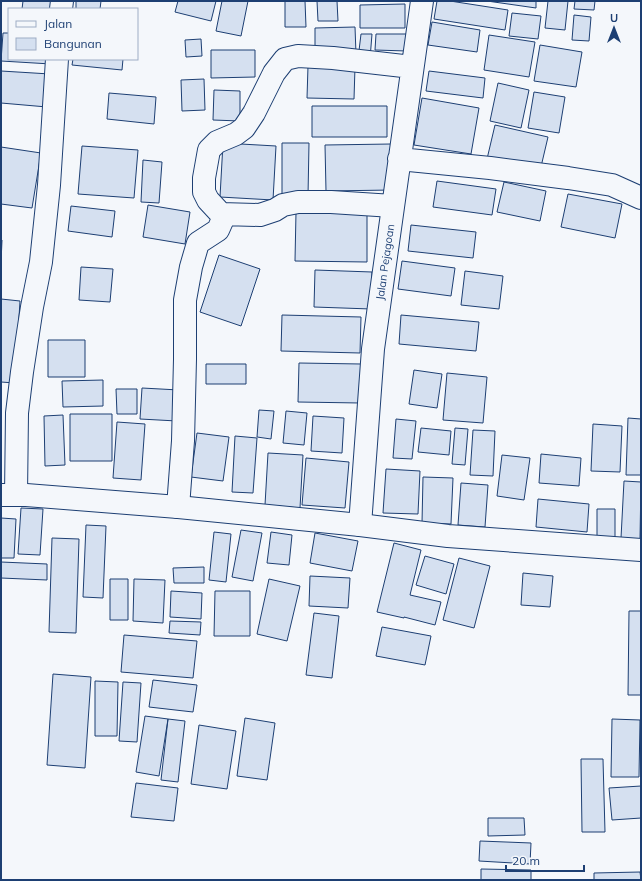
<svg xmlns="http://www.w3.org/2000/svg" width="642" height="881" font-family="Mulish,sans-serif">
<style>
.building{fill:#d5e0f0;stroke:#1d3f73}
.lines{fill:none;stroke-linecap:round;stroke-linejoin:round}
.street-casing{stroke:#1d3f73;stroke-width:24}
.secondary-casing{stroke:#1d3f73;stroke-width:24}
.street{stroke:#f4f7fb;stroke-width:22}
.secondary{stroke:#f4f7fb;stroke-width:22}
.labels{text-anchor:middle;stroke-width:3;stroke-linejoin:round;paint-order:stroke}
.street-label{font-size:11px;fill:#1d3f73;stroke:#f4f7fb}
</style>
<rect width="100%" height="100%" fill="#f4f7fb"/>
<!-- building -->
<path class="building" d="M23,1h31l-1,8h-31z
M76,1h25l-1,8h-24z
M178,1h38l-5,20 -36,-9z
M222,1h26l-7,35 -25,-5z
M285,1h20l1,26h-21z
M317,1h20l1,20h-20z
M437,1h13l58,9 -3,20 -71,-11z
M487,1h49v7z
M548,1h20l-3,29 -20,-2z
M575,1h20l-1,9 -20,-1z
M405,4v24h-45v-23z
M512,13l29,3 -3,23 -29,-3z
M574,15l17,2 -2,24 -17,-1z
M432,22l48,8 -3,22 -49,-7z
M355,27l1,27 -41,1v-27z
M3,33h6v26h42v5l-50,-3z
M361,34h11l-2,25h-12z
M376,34h31v17l-32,-1z
M489,35l46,7 -6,35 -45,-7z
M201,39l1,17 -16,1 -1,-17z
M540,45l42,7 -6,35 -42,-6z
M211,50h44v27l-44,1z
M73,59h50l-1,11 -50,-5z
M308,66l47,1 -1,32 -47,-1z
M1,71l49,3 -3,33 -46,-4z
M429,71l56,7 -2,20 -57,-7z
M204,79l1,31 -23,1 -1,-31z
M498,83l31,7 -8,38 -31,-7z
M214,90l26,1v30l-27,-1z
M534,92l31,5 -6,36 -31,-5z
M109,93l47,4 -2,27 -47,-5z
M422,98l57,10 -8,46 -57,-9z
M312,106h75v31h-75z
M495,125l53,12 -8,34 -53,-12z
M223,143l53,3 -3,54 -53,-3z
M282,143h27l-1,53h-26z
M391,144l1,46 -66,1 -1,-46z
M82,146l56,4 -4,48 -56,-4z
M1,147l40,6 -9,55 -31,-4z
M143,160l19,2 -3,41 -18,-1z
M437,181l59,8 -4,26 -59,-8z
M504,182l42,9 -6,30 -43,-9z
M568,194l54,10 -7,34 -54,-11z
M148,205l42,7 -5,32 -42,-7z
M71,206l44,5 -3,26 -44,-6z
M296,212l71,1v49l-72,-1z
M411,225l65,7 -3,26 -65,-7z
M1,239l1,1 -1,23z
M219,255l41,14 -19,57 -41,-14z
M402,261l53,7 -4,28 -53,-7z
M81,267l32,2 -3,33 -31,-2z
M315,270l57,2 -1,37 -57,-2z
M465,271l38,5 -4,33 -38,-4z
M1,299l19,2 -5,82 -14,-1z
M282,315l79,2 -1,36 -79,-2z
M401,315l78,7 -3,29 -77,-7z
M48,340h37v37h-37z
M299,363l62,1 -1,39 -62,-1z
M206,364h40v20h-40z
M414,370l28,4 -5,34 -28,-4z
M447,373l40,4 -4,46 -40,-3z
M103,380v26l-40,1 -1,-26z
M142,388l37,2 -2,31 -37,-2z
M116,389h21v25h-20z
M259,410l15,1 -3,28 -14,-2z
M286,411l21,2 -3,32 -21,-2z
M70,414h42v47h-42z
M63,415l2,50 -20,1 -1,-50z
M313,416l31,2 -2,35 -31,-2z
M628,418l13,1v56h-15z
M396,419l20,2 -4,38 -19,-1z
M117,422l28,2 -4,56 -28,-2z
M593,424l29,2 -2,46 -29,-1z
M421,428l30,3 -2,24 -31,-3z
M455,428l13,1 -3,36 -13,-1z
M473,430l22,1 -2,45 -23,-1z
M197,433l32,4 -6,44 -32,-4z
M235,436l22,2 -4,55 -21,-1z
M268,453l35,2 -3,53 -35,-3z
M541,454l40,4 -2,28 -40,-3z
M502,455l28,3 -6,42 -27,-4z
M306,458l43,4 -4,46 -43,-3z
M386,469l34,2 -2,43 -35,-1z
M423,477l30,1 -2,46 -29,-1z
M624,481l17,1 -1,57 -19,-1z
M461,483l27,2 -3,42 -27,-2z
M538,499l51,5 -2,28 -51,-5z
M21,508l22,1 -3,46 -22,-1z
M597,509h18v32h-18z
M1,518l15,1 -2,39h-13z
M86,525l20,1 -3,72 -20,-1z
M241,530l21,3 -9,48 -21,-4z
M214,532l17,2 -5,48 -17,-2z
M271,532l21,3 -3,30 -22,-2z
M315,533l43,8 -6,30 -42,-8z
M52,538l27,1 -3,94 -27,-1z
M394,543l27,7 -11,45 31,7 -6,23 -31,-8v1l-27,-6z
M425,556l29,8 -8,30 -30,-9z
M459,558l31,8 -16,62 -31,-8z
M1,562l46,2v16l-46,-2z
M204,567v16h-30l-1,-15z
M523,573l30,3 -3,31 -29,-2z
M310,576l40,2 -2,30 -39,-2z
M110,579h18v41h-18z
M134,579l31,1 -2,43 -30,-2z
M269,579l31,7 -13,55 -30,-7z
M171,591l31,2 -1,26 -31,-2z
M215,591h35v45h-36z
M629,611h12v84h-13z
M314,613l25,3 -7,62 -26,-3z
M170,621l31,1 -1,13 -31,-2z
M382,627l49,9 -6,29 -49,-9z
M124,635l73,6 -4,37 -72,-6z
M53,674l38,3 -6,91 -38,-3z
M153,680l44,5 -4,27 -44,-5z
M95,681l23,1 -1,54h-22z
M123,682l18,1 -4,59 -18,-1z
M145,716l23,3 -9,57 -23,-4z
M245,718l30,5 -8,57 -30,-4z
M168,719l17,2 -7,61 -17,-2z
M612,719l28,1 -1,57h-28z
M199,725l37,6 -9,58 -36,-5z
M581,759h22l2,73h-23z
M136,783l42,5 -4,33 -43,-4z
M641,786v32l-29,2 -3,-32z
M488,818h36l1,17 -37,1z
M480,841l51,2 -1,21 -51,-3z
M481,869l50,1v10h-50z
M640,872l1,8h-47v-7z"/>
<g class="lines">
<!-- street casing -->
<g class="street-casing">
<path id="street" d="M61,9l1,-8
M399,159l91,9 78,10 44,7 29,13
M221,214l39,1 15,-5 8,-5 15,-3h33l62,4
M16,495l1,-82 5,-41 10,-65 9,-45 8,-77 8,-126
M178,507l5,-66 2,-82v-59l6,-33 7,-24 20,-13 4,-9 -1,-7 -13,-14 -4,-8v-14l5,-28 8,-8 19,-8 8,-6 10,-15 20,-40 11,-14 13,-3 35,2 79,9
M360,525l13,-176 49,-348"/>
</g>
<!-- secondary casing -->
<g class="secondary-casing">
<path id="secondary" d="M1,495h25l152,12 182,18 88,11 193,14"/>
</g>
<!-- street -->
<use href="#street" class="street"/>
<!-- secondary -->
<use href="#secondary" class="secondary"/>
</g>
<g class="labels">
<!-- street labels -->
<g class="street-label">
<text transform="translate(385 262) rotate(-82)" y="4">Jalan Pejagoan</text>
</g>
</g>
<!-- border -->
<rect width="642" height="881" fill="none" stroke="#1d3f73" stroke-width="4"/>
<!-- legend -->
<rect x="8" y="8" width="130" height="52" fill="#f4f7fb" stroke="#9eadc5"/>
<rect x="16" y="21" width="20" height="6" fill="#f4f7fb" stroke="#9eadc5"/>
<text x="44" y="28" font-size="12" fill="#1d3f73">Jalan</text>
<rect x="16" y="38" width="20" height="12" fill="#d5e0f0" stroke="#9eadc5"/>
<text x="44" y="48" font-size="12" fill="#1d3f73">Bangunan</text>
<!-- north arrow -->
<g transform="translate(614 28)" stroke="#f4f7fb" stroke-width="3" paint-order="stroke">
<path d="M0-3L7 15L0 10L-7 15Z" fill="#1d3f73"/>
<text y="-6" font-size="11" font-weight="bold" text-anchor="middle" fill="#1d3f73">U</text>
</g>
<!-- scale -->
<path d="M506 865v6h78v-6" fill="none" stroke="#1d3f73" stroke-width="2"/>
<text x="512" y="865" font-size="12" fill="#1d3f73" stroke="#f4f7fb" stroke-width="3" paint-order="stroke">20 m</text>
</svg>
